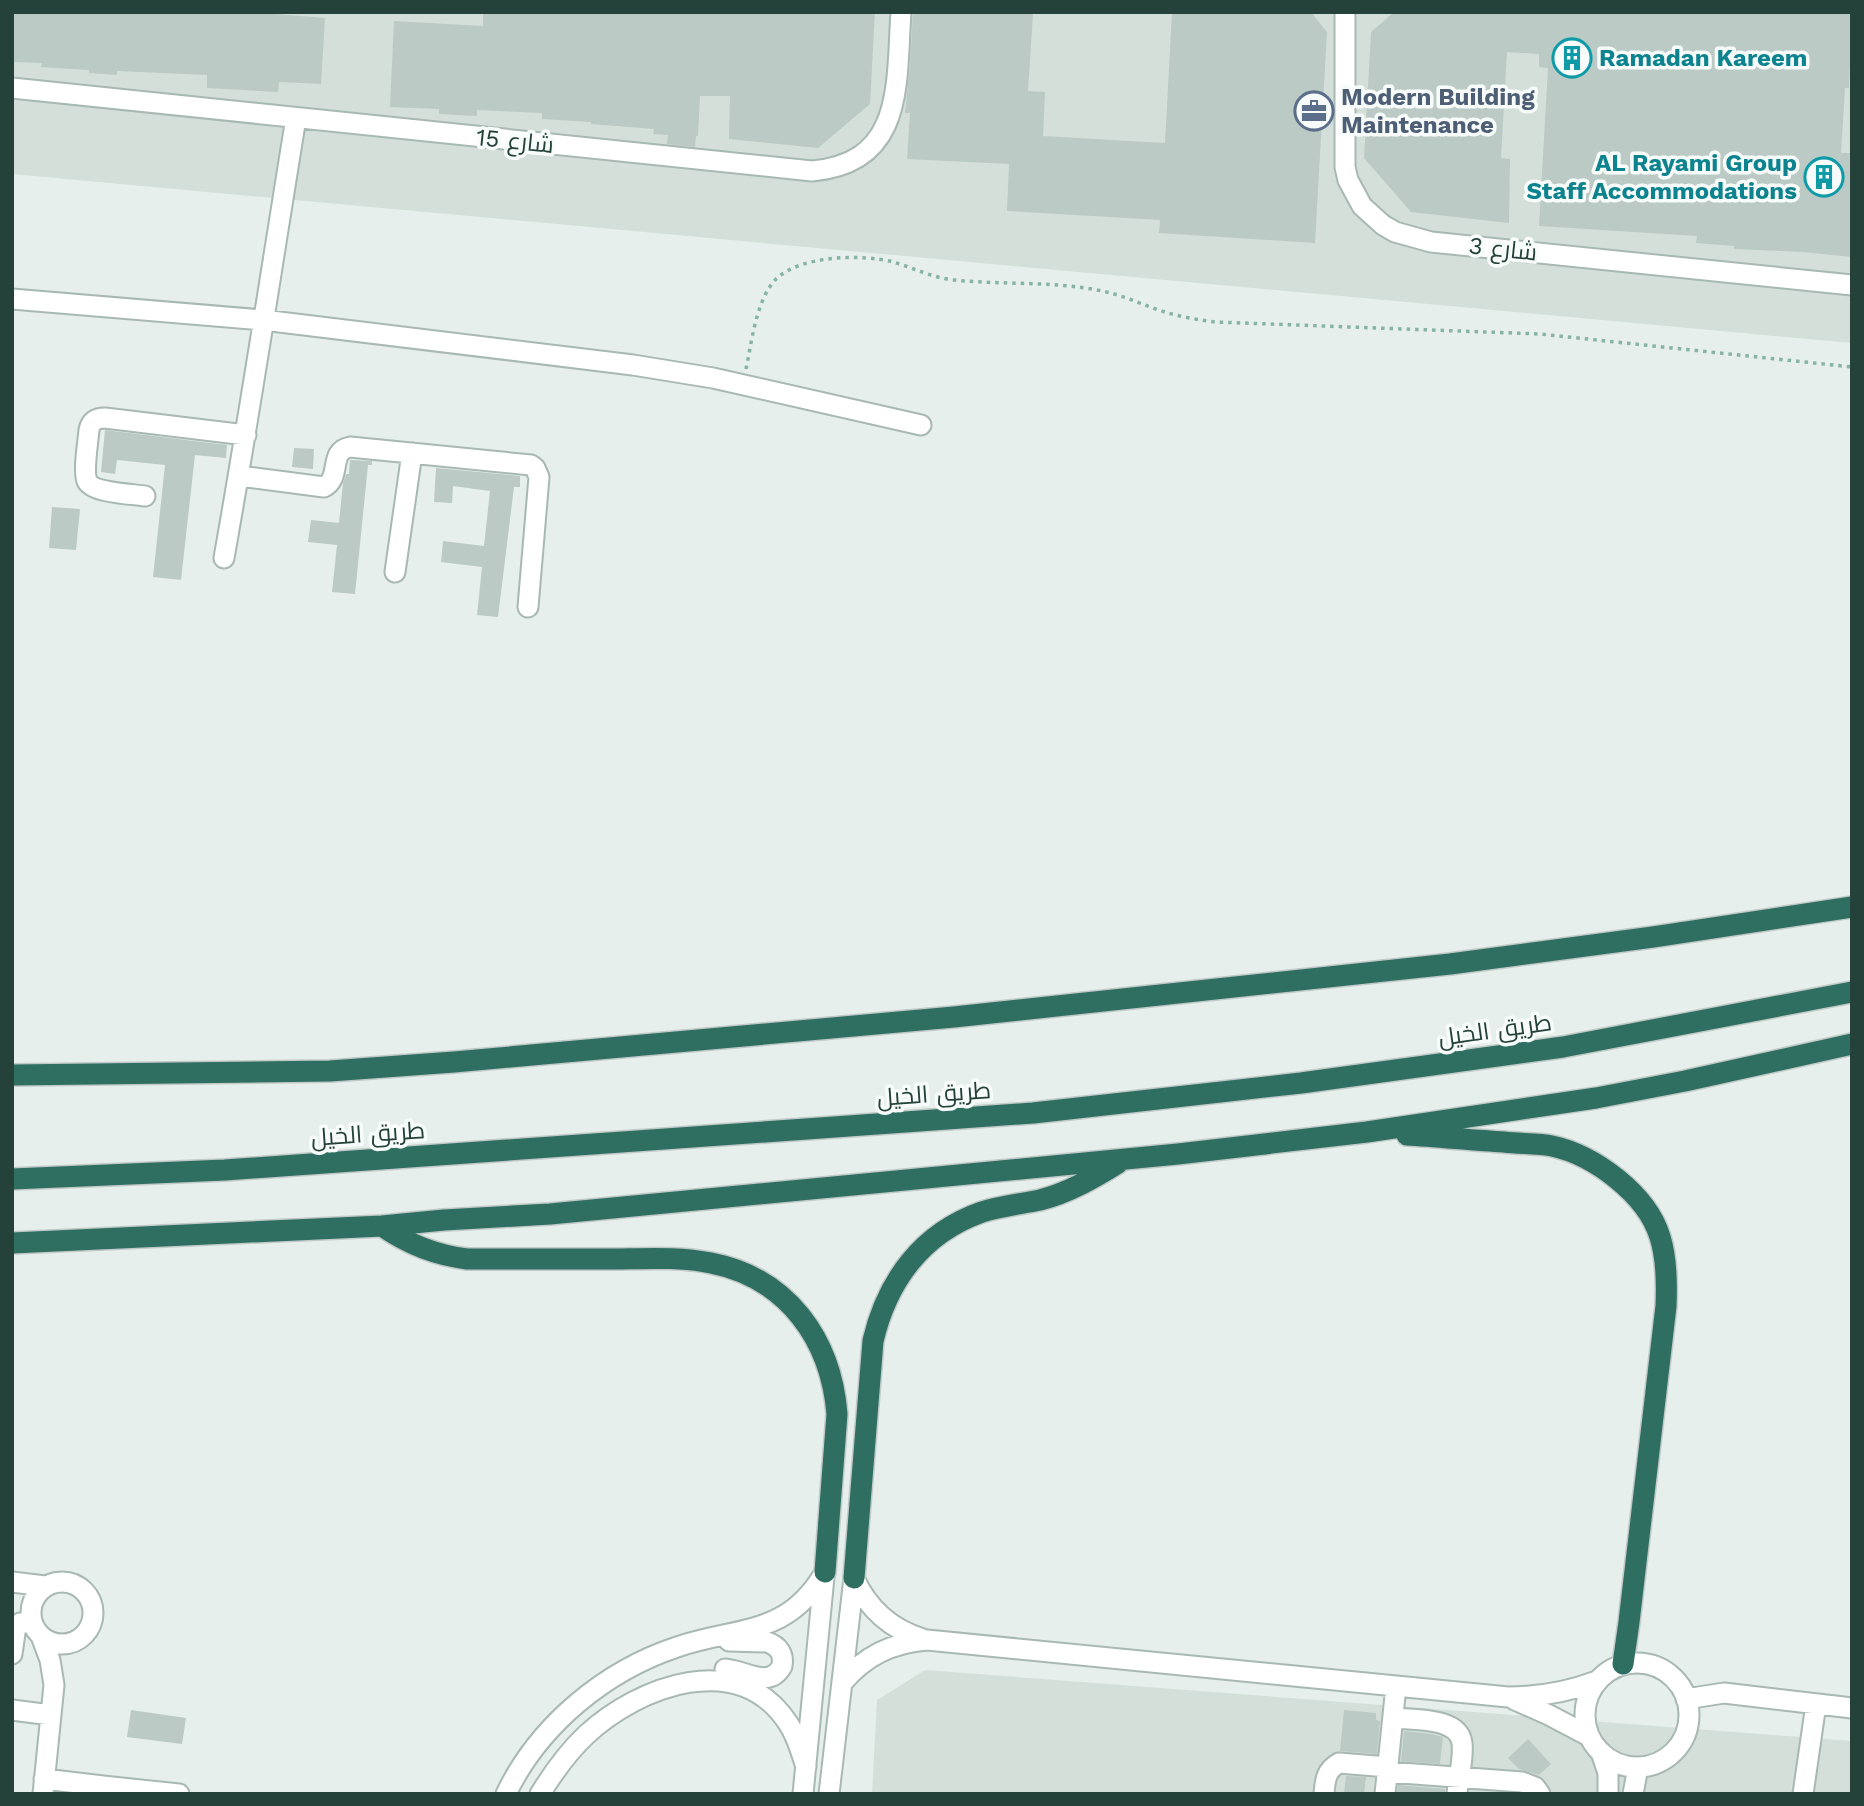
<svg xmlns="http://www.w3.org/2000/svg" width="1864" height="1806" font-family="'Work Sans',Cairo,sans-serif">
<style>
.built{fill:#d4dfda}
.building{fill:#bbcac4}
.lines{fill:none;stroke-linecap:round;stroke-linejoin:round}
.minor-casing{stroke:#a8b8b2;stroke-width:23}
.highway-casing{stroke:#c2cac8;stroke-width:24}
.path{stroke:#86b3a5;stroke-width:3.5;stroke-dasharray:3.5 5;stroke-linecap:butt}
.minor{stroke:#fff;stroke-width:19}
.highway{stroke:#2f6f62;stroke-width:21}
.labels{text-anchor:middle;stroke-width:7;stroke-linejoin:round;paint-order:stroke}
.culture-label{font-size:24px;font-weight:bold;fill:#0d838f;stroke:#f7fbf9;text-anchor:start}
.service-label{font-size:24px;font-weight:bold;fill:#4e5e75;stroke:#f7fbf9;text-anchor:start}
.street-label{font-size:24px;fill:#24423a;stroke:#f7fbf9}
</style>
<rect width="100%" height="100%" fill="#e6efeb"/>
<!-- built -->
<path class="built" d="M12,12h1840v331l-1840,-169z
M925,1670l927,71v53h-980l5,-94z"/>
<!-- building -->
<path class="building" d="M12,12h240l73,6 -4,66 -42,-2 -1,10 -71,-4v-13l-90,-4v4l-28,-2v-3l-48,-3 1,-4 -30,-1z
M483,12h392l-5,92 -52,44 -89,-9 1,-43h-30l-2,40h-2l-1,11 -28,-3 1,-9 -15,-1 1,-5 -63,-5v-2l-49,-3v-6l-65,-3v6l-38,-2v-5l-49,-2 4,-86 89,5z
M913,12h89l31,2 -5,77 17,1 -2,44 122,7 7,-131h139l16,20 -12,211 -156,-10 1,-13 -153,-9 2,-47 -102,-5 3,-46h-5l5,-47z
M1394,12h458l-3,76h-4l-4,65h11v104l-49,-5 -69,-3v-3l-38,-3 1,-7 -158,-10 9,-158 -9,-1v-13l-32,-2 -6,106 9,1 -1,64 -98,-11 -47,-54 7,-126z
M105,430l122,15 -1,13 -31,-3 -14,125 -28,-3 12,-112 -48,-5 -2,14 -14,-2z
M294,448l20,1 -1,20 -21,-2z
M350,460l22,1v4h-4l-13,129 -23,-2 5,-47 -29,-3 3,-22 28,3 4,-40 3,-9h3z
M436,468l84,8v11h-6l-16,130 -21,-2 5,-48 -41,-5 2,-21 41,5 6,-55 -37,-5 -1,17 -18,-1z
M52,507l28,2 -4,41 -27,-2z
M131,1710l55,8 -4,26 -55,-7z
M1344,1710l32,3v7l4,1 -3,33 -37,-3z
M1404,1731l27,3 12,3 -3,27 -39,-3z
M1528,1739l23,25 -12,11 -20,-6 -11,-11z
M1346,1776l20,1 -2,17h-20z
M1398,1785l47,4v5h-48z"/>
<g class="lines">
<!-- minor casing -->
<g class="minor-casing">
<path id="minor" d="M1345,12v155l3,13 14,26 21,19 12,7 36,10 421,43
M12,88l800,83c93,-8 84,-88 89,-159
M12,299l251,21 370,45 80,13 208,47
M239,476l85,11c18,-9 4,-36 26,-40l181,18 4,3 4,9 -11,130
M145,496c-13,-2 -52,-3 -58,-15 -4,-10 1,-39 2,-51 2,-9 7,-12 16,-12l141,17
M224,558c26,-146 48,-293 72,-440
M395,572l17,-119
M854,1578c14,31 36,51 69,61
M31 1613a31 31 0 1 1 62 0a31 31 0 1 1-62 0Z
M12,1582l33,4
M41,1636l9,24 4,25 -11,109
M12,1654l4,-28 4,-3 12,-1
M1585 1715a52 52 0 1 1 104 0a52 52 0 1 1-104 0Z
M725,1669c20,1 44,21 57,-3 2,-12 -3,-20 -15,-24l-38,-1
M842,1683c23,-27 49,-40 85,-43l581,57c32,0 60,-5 89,-16
M1686,1699l38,-6 128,15
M1515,1700l34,15 40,21
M12,1710l39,5
M1393,1718c20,2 66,-1 69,25 2,16 -4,35 -5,51
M1601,1752l7,21v21
M1388,1772l134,10 13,5 5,7
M44,1779l59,7
M102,1794l1,-8 76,8
M506,1794c33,-69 99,-123 171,-147 62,-21 110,-10 148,-75
M540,1794c13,-21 28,-42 46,-59 53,-49 153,-87 202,-12 9,13 13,29 18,44
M803,1794l21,-217
M829,1794l25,-216
M1324,1794c1,-14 2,-24 15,-31l49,4
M1385,1794l11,-108
M1633,1794l5,-27
M1803,1794l13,-90"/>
</g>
<!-- highway casing -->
<g class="highway-casing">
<path id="highway" d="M12,1075l318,-4 124,-9 500,-45 496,-53 203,-27 199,-30
M1407,1135c32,2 65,5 97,7 16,2 33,1 48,4 42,9 95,48 108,91 7,22 7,46 6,69l-37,316 -6,42
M12,1179l213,-9 808,-57 268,-30 262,-36 289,-55
M382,1226c27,19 53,29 85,33 46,0 92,0 138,0 35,0 72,-3 106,4 77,15 120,77 126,151l-12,158
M12,1243l370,-17 62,-6 106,-6 628,-60 189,-22 229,-34 89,-17 167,-37
M854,1578l19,-237c14,-60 49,-108 109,-129 19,-6 39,-8 58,-12 28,-7 54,-22 78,-37"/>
</g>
<!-- path -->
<path class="path" d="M746,369c6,-28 10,-69 30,-90 25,-24 86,-25 117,-17 21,6 40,16 61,18 48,5 96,1 143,10 25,4 47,16 71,23 15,4 31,7 47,9l325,12 312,33"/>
<!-- minor -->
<use href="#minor" class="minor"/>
<!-- highway -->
<use href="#highway" class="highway"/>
</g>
<!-- icons -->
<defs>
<g id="building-ring" transform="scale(2.0125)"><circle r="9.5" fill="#f7fbf9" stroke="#0f9aa8" stroke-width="1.5"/><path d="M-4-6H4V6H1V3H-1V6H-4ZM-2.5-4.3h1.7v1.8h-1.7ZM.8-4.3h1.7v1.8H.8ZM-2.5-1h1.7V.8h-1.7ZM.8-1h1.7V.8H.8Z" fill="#0f9aa8"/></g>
<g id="office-ring" transform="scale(2.0125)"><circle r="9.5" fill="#f7fbf9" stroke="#5c6f8a" stroke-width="1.5"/><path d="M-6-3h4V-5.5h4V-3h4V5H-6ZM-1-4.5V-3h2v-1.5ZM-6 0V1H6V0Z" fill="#5c6f8a"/></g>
</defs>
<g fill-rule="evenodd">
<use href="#building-ring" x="1572" y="58"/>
<use href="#office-ring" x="1314" y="111"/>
<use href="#building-ring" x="1824" y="177"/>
</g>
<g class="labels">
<!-- culture labels -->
<g class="culture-label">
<text x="1599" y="66">Ramadan Kareem</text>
<text x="1797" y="171" text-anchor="end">AL Rayami Group<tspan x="1797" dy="28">Staff Accommodations</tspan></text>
</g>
<!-- service labels -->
<g class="service-label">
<text x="1341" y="105">Modern Building<tspan x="1341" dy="28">Maintenance</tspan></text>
</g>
<!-- street labels -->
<g class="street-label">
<text transform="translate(515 141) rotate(6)" y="8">شارع 15</text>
<text transform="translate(1503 249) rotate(6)" y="8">شارع 3</text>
<text transform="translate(1495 1030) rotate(-8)" y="8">طريق الخيل</text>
<text transform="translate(934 1094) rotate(-4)" y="8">طريق الخيل</text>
<text transform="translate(368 1134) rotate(-4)" y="8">طريق الخيل</text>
</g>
</g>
<!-- border -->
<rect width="1864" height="1806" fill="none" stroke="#24423a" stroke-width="28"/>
</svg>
